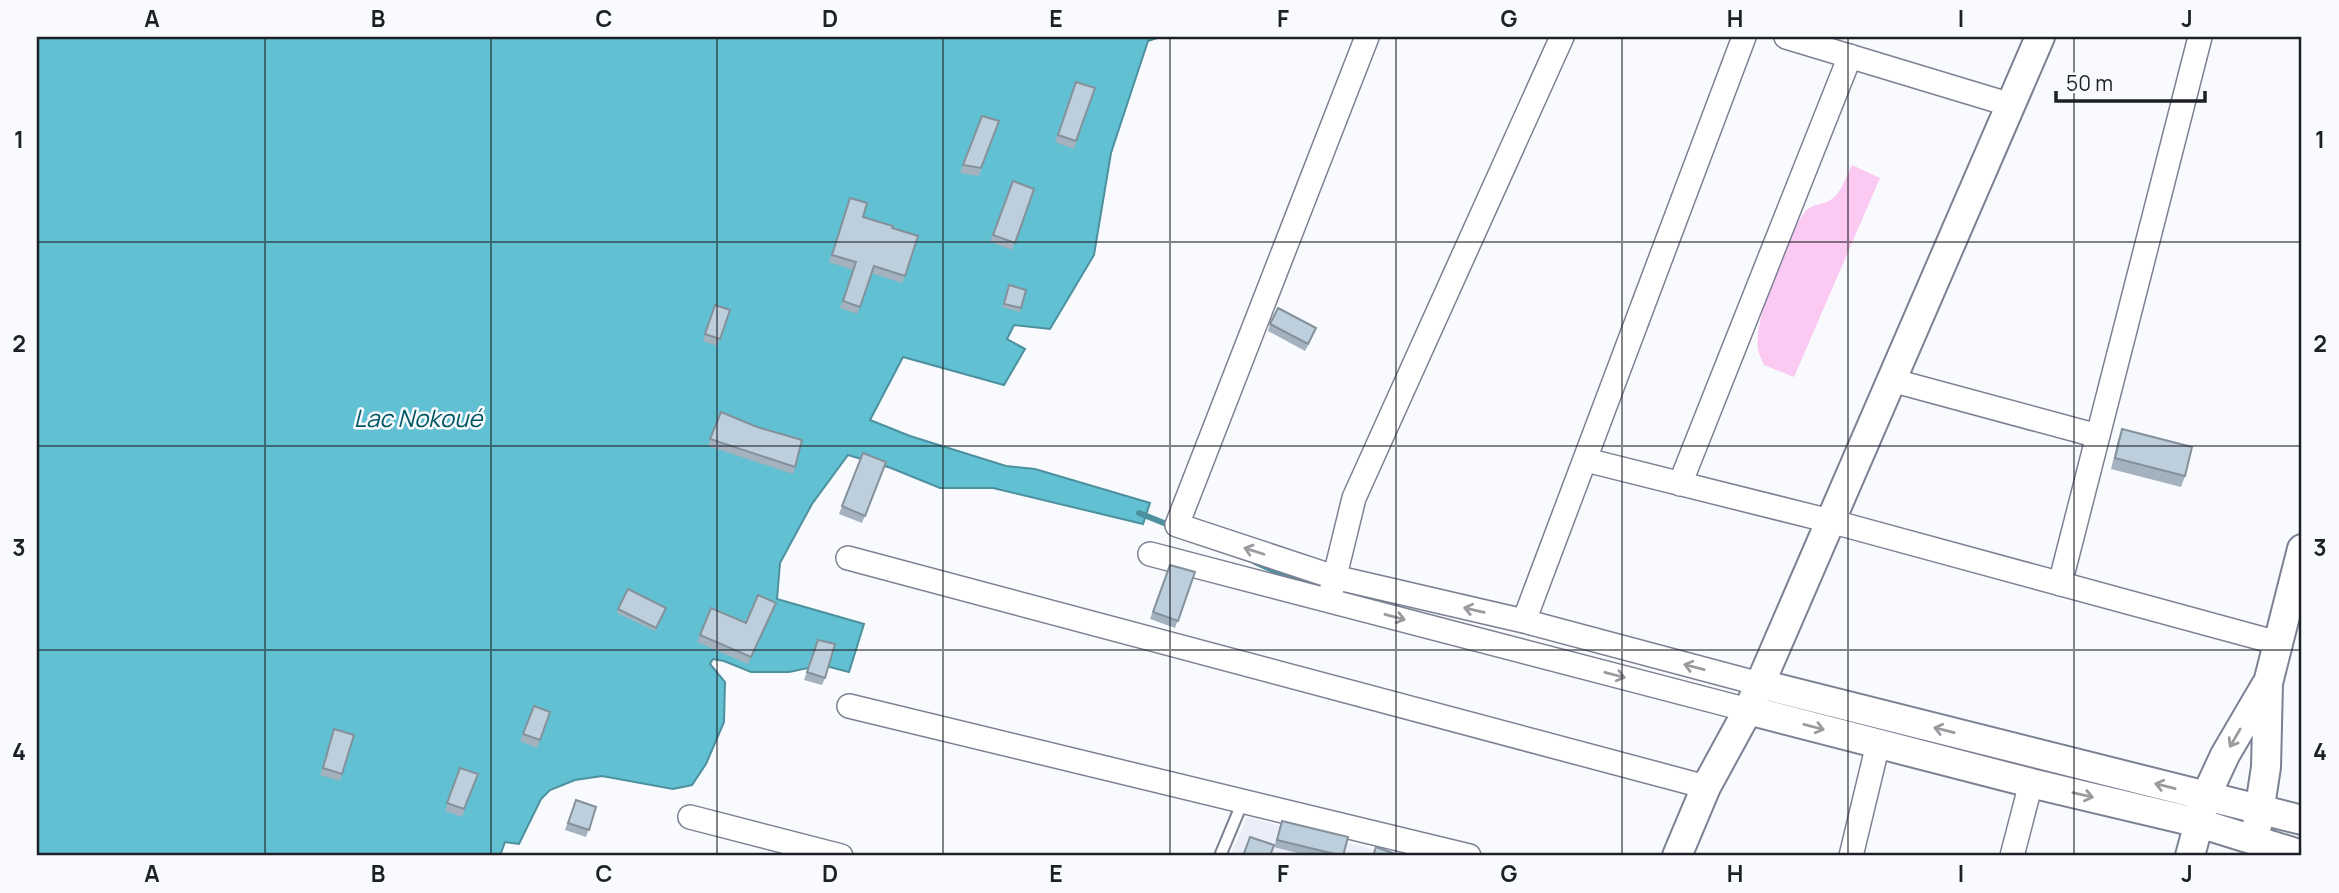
<svg xmlns="http://www.w3.org/2000/svg" width="2339" height="893" font-family="Manrope,sans-serif">
<style>
.built{fill:#ebeef9}
.green{fill:#fbc9f1}
.water{fill:#61c0d1;stroke:#4d909e;stroke-width:2}
.lines{fill:none;stroke-linecap:round;stroke-linejoin:round}
.stream{stroke:#4d909e;stroke-width:6}
.service-casing{stroke:#7c8193;stroke-width:14}
.minor-casing{stroke:#7c8193;stroke-width:26}
.tertiary-casing{stroke:#7c8193;stroke-width:32}
.service{stroke:#fff;stroke-width:10}
.minor{stroke:#fff;stroke-width:23}
.tertiary{stroke:#fff;stroke-width:28}
.wall{fill:#a3b2be}
.building{fill:#bdcfdd;stroke:#84919b;stroke-width:2}
.oneway{stroke:#9a9b9e}
.grid{fill:none;stroke:#1e2027;stroke-width:2;stroke-opacity:0.55}
.labels{text-anchor:middle;stroke-width:5;stroke-linejoin:round;paint-order:stroke}
.water-label{font-size:24px;font-style:italic;fill:#005763;stroke:#f8fafe}
.neatline{fill:none;stroke:#1e2027;stroke-width:2.5}
.grid-label{font-size:23px;text-anchor:middle;font-weight:bold;fill:#1e2027}
</style>
<rect width="100%" height="100%" fill="#f8fafe"/>
<!-- built -->
<path class="built" d="M1247,817l152,39h-169z"/>
<!-- green -->
<path class="green" d="M1852,165l28,13 -86,199 -30,-12c-2,-5 -5,-10 -6,-15 -5,-30 28,-114 47,-138 6,-8 16,-7 24,-11 12,-7 17,-24 23,-36z"/>
<!-- water -->
<path class="water" d="M37,37h1123l-12,4 -37,112 -17,102 -44,74 -36,-4 -7,14 18,10 -21,36 -101,-28 -33,63 40,16 96,30 29,3 115,34 -7,21 -150,-36h-53l-49,-20 -43,-13 -36,49 -32,59 -3,36 87,25 -15,48 -27,-7 -33,7h-38l-27,-11 -11,-2 -3,5 15,18 -1,40 -18,42 -14,21 -19,4 -71,-13 -27,4 -25,10 -9,9 -22,45 -14,-2 -5,14h-463z"/>
<g class="lines">
<!-- stream -->
<path class="stream" d="M1139,513l35,14
M1255,562l47,21"/>
<!-- service casing -->
<g class="service-casing">
<path id="service" d="M1220,856l23,-55"/>
</g>
<!-- minor casing -->
<g class="minor-casing">
<path id="minor" d="M1367,37l-190,488 157,52 190,44 236,63
M1786,37l225,68
M1891,380l207,56
M1586,460l244,61 448,122
M1680,484l170,-428
M1150,554l598,156
M848,558l858,229
M2060,584l140,-547
M1331,592l23,-94 208,-461
M1524,621l220,-584
M849,706l620,150
M690,817l151,39
M1851,856l27,-112
M2012,856l19,-73"/>
</g>
<!-- tertiary casing -->
<g class="tertiary-casing">
<path id="tertiary" d="M1760,684l542,136
M1748,710l283,73 168,40 103,32
M2257,826l9,-59 2,-84 34,-134
M1677,856l29,-69 42,-77 12,-26 280,-647
M2190,856l16,-60 19,-41 41,-70"/>
</g>
<!-- service -->
<use href="#service" class="service"/>
<!-- minor -->
<use href="#minor" class="minor"/>
<!-- tertiary -->
<use href="#tertiary" class="tertiary"/>
</g>
<!-- wall -->
<path class="wall" d="M1076,82l19,6 -21,61 -19,-7z
M999,121l-20,55 -19,-3 3,-8z
M1013,181l21,8 -22,61 -22,-8z
M850,198l13,19 55,19 -16,47 -31,-10 -14,41 -17,-6 13,-38 -24,-8z
M1009,285l12,23 -1,4 -18,-5z
M715,305l15,5 -13,36 -14,-5z
M1270,324l43,12 -8,15 -37,-20z
M721,412l74,55 -2,7 -85,-28z
M2122,429l63,47 -4,11 -70,-18 7,-29z
M863,453l23,9 -24,61 -23,-9z
M1170,565l25,7 -20,56 -25,-9z
M776,603l-28,61 -51,-22 14,-34 35,15z
M666,608l-11,23 -38,-18 1,-4z
M818,640l7,38 -3,7 -18,-5z
M534,706l16,6 -13,36 -17,-7z
M332,737l10,37 -2,7 -20,-6z
M460,768l18,6 -16,43 -17,-6z
M576,800l20,7 -10,30 -21,-7z
M1282,821l61,35h-34l-35,-9z"/>
<!-- building -->
<path class="building" d="M1076,82l19,6 -19,53 -18,-6z
M982,116l17,5 -18,47 -18,-3z
M1013,181l21,8 -19,54 -22,-8z
M850,198l17,5 -4,14 30,9 -1,2 26,8 -13,40 -31,-10 -14,41 -17,-6 13,-39 -24,-7z
M1009,285l17,5 -5,18 -17,-4z
M715,305l15,5 -10,29 -15,-5z
M1278,308l38,20 -8,16 -38,-20z
M721,412l36,15 45,13 -7,27 -85,-28z
M2122,429l70,18 -7,29 -70,-18z
M863,453l23,9 -21,54 -23,-10z
M1170,565l25,7 -17,49 -25,-9z
M628,589l38,19 -10,20 -38,-19z
M758,595l18,8 -25,54 -51,-22 11,-27 35,15z
M818,640l17,4 -10,34 -18,-6z
M534,706l16,6 -10,28 -17,-6z
M334,729l20,6 -12,39 -19,-6z
M460,768l18,6 -14,35 -17,-6z
M576,800l20,7 -7,23 -21,-7z
M1282,821l66,16 -5,19 -66,-16z
M1250,837l24,8 -4,11h-27z
M1376,847l22,8 -1,1h-24z"/>
<!-- one-way arrows -->
<defs><path id="oneway-shaft" d="M-6 0H5M1.5-3L5.5 0L1.5 3" fill="none" stroke-width="1.6" stroke-linecap="round" stroke-linejoin="round" transform="scale(1.75)"/></defs>
<g class="oneway">
<use href="#oneway-shaft" transform="translate(1254 551) rotate(-162)"/>
<use href="#oneway-shaft" transform="translate(1474 610) rotate(-167)"/>
<use href="#oneway-shaft" transform="translate(1395 617) rotate(15)"/>
<use href="#oneway-shaft" transform="translate(1694 667) rotate(-165)"/>
<use href="#oneway-shaft" transform="translate(1615 675) rotate(15)"/>
<use href="#oneway-shaft" transform="translate(1814 727) rotate(15)"/>
<use href="#oneway-shaft" transform="translate(1944 730) rotate(-166)"/>
<use href="#oneway-shaft" transform="translate(2235 738) rotate(120)"/>
<use href="#oneway-shaft" transform="translate(2165 786) rotate(-166)"/>
<use href="#oneway-shaft" transform="translate(2083 795) rotate(13)"/>
</g>
<!-- grid -->
<path class="grid" d="M265,37v819M491,37v819M717,37v819M943,37v819M1170,37v819M1396,37v819M1622,37v819M1848,37v819M2074,37v819M37,242h2265M37,446h2265M37,650h2265"/>
<g class="labels">
<!-- water labels -->
<g class="water-label">
<text x="418" y="427">Lac Nokoué</text>
</g>
</g>
<!-- border -->
<rect width="2339" height="893" fill="none" stroke="#f8fafe" stroke-width="77"/>
<!-- scale -->
<path d="M2056 91v10h149v-10" fill="none" stroke="#1e2027" stroke-width="3.5"/>
<text x="2066" y="91" font-size="21" fill="#1e2027" stroke="#f8fafe" stroke-width="5" paint-order="stroke">50 m</text>
<rect x="38" y="38" width="2262" height="816" class="neatline"/>
<g class="grid-label">
<text x="152" y="27">A</text>
<text x="378" y="27">B</text>
<text x="604" y="27">C</text>
<text x="830" y="27">D</text>
<text x="1056" y="27">E</text>
<text x="1283" y="27">F</text>
<text x="1509" y="27">G</text>
<text x="1735" y="27">H</text>
<text x="1961" y="27">I</text>
<text x="2187" y="27">J</text>
<text x="19" y="148">1</text>
<text x="2320" y="148">1</text>
<text x="19" y="352">2</text>
<text x="2320" y="352">2</text>
<text x="19" y="556">3</text>
<text x="2320" y="556">3</text>
<text x="19" y="760">4</text>
<text x="2320" y="760">4</text>
<text x="152" y="882">A</text>
<text x="378" y="882">B</text>
<text x="604" y="882">C</text>
<text x="830" y="882">D</text>
<text x="1056" y="882">E</text>
<text x="1283" y="882">F</text>
<text x="1509" y="882">G</text>
<text x="1735" y="882">H</text>
<text x="1961" y="882">I</text>
<text x="2187" y="882">J</text>
</g>
</svg>
